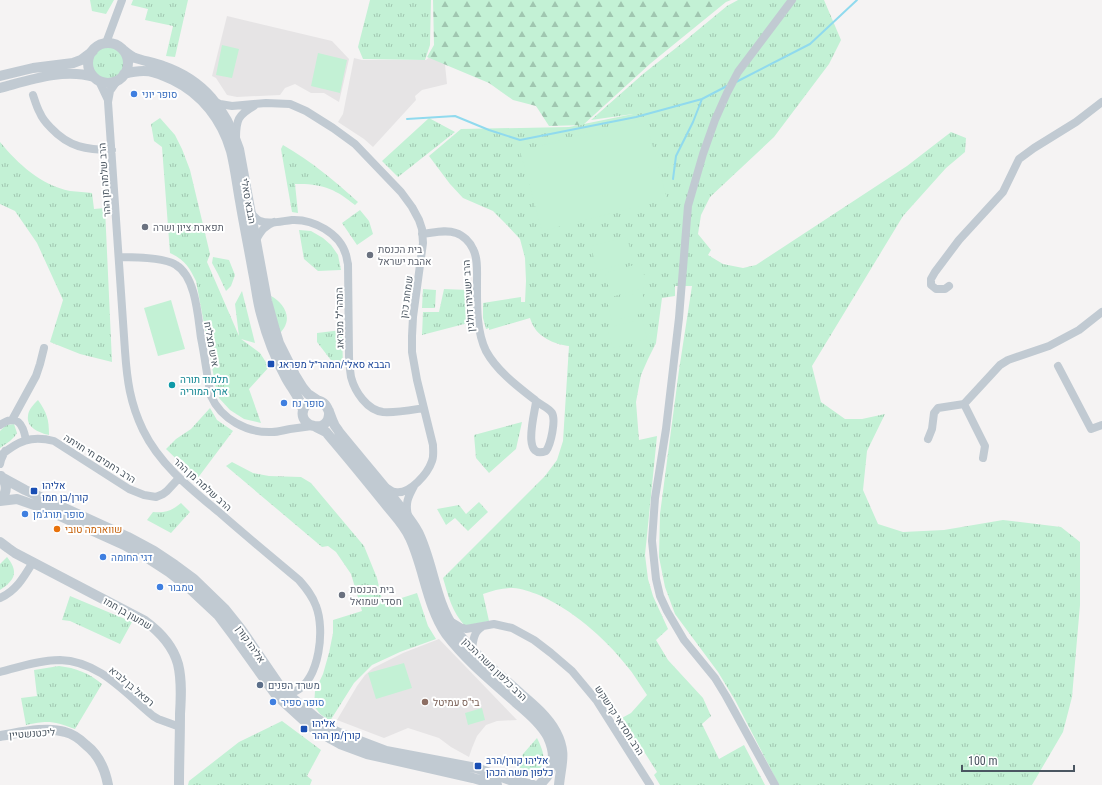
<svg xmlns="http://www.w3.org/2000/svg" width="1102" height="785" font-family="'Roboto Condensed',Heebo,sans-serif">
<style>
.education{fill:#e6e4e5}
.grass{fill:url(#grass-tufts)}
.forest{fill:url(#forest-firs)}
.pitch{fill:#c3f1d5}
.lines{fill:none;stroke-linecap:round;stroke-linejoin:round}
.stream{stroke:#90daee;stroke-width:2}
.minor{stroke:#c1cad2;stroke-width:8}
.tertiary{stroke:#c1cad2;stroke-width:10}
.shop-dot{fill:#3f7fe0;stroke:#fff;stroke-width:1.5}
.worship-dot{fill:#6b7280;stroke:#fff;stroke-width:1.5}
.transit-dot{fill:#1a4fb4;stroke:#fff;stroke-width:1.5}
.culture-dot{fill:#0f9aa8;stroke:#fff;stroke-width:1.5}
.food-dot{fill:#e8710a;stroke:#fff;stroke-width:1.5}
.service-dot{fill:#5c6f8a;stroke:#fff;stroke-width:1.5}
.education-dot{fill:#8d6e63;stroke:#fff;stroke-width:1.5}
.labels{text-anchor:middle;stroke-width:4;stroke-linejoin:round;paint-order:stroke}
.shop-label{font-size:10px;fill:#366cbe;stroke:#fff;text-anchor:start}
.street-label{font-size:10px;fill:#4a5661;stroke:#fff}
.worship-label{font-size:10px;fill:#5b616d;stroke:#fff;text-anchor:start}
.transit-label{font-size:10px;fill:#164399;stroke:#fff;text-anchor:start}
.culture-label{font-size:10px;fill:#0d838f;stroke:#fff;text-anchor:start}
.food-label{font-size:10px;fill:#c56008;stroke:#fff;text-anchor:start}
.service-label{font-size:10px;fill:#4e5e75;stroke:#fff;text-anchor:start}
.education-label{font-size:10px;fill:#785e54;stroke:#fff;text-anchor:start}
</style>
<defs>
<pattern id="grass-tufts" width="24" height="20" patternUnits="userSpaceOnUse"><rect width="24" height="20" fill="#c3f1d5"/><path d="M3 7l-1-3M5 7V3M7 7l1-3M15 17l-1-3M17 17v-4M19 17l1-3" fill="none" stroke="#a0c6b0"/></pattern>
<pattern id="forest-firs" width="22" height="20" patternUnits="userSpaceOnUse"><rect width="22" height="20" fill="#c3f1d5"/><path d="M5 1l3.5 6h-7zM16 11l3.5 6h-7z" fill="#a0c6b0"/></pattern>
</defs>
<rect width="100%" height="100%" fill="#f5f3f3"/>
<!-- education -->
<path class="education" d="M227,16l105,25 17,18 -10,43 -15,-9h-13l-16,-9 -10,4 -5,7 -43,2 -10,-2 -11,-17 -4,-2z
M444,55l3,29 -25,6 -7,6 1,4 -43,47 -9,-8 -26,-17 5,-8 11,-56 8,2h64l5,-4z
M439,639l78,81 -20,1 -11,4 -9,11 -5,12 -3,9 -18,-10 -12,-9 -31,-10 -24,10 -47,-18 20,-34 8,-11 8,-7 30,-15z"/>
<!-- grass -->
<path class="grass" d="M90,0h24l-8,14 -14,-3z
M133,0h55l-13,57 -9,-1 7,-30 -28,-6 3,-11 -17,-4z
M370,0h61l-1,45 -5,15 -62,-1 -5,-12z
M738,0h86l17,40 -12,24 -55,73 -64,60 -9,18 -3,19 13,16 -3,5 15,9 20,4 13,-3 151,-99 44,-34 15,6 -1,14 -19,16 -43,48 -91,150 9,36 24,17h17l23,-5 -18,37 -4,39 15,34 25,8 41,-2 59,-10 58,7 19,15v63l-8,92 -9,35 -31,53h-253l-44,-85 -17,-28 -43,-58 -10,-27 -6,-30 1,-43 19,-144 13,-84h-17v10l-13,2 -6,45 -8,16 -7,16 -5,27 3,38 18,-4 -12,119 3,24 5,17 15,33 -12,11 12,20 35,38 8,18 -9,8 17,35 25,-14 21,40h-105l-6,-10 3,-3 -21,-33 -4,2 -12,-22 11,-6 16,-18c-7,-10 -13,-21 -21,-30 -22,-28 -55,-56 -87,-70 -8,-3 -18,-7 -26,-7 -11,0 -21,3 -30,6l6,27 -24,5c-13,-14 -17,-31 -22,-48l102,-102 12,-16 6,-19 6,-95c-12,-1 -29,-8 -35,-19 -2,-3 -3,-6 -4,-9l-41,12v-2l-3,1 -3,-11v-15l38,-6v5h4l1,-21 -1,-23 -5,-19 -14,-15 -13,-13 -30,-13 -13,-14 -21,-28 32,-27 108,-2 64,-13 -42,6 52,-46 38,-30 46,-38z
M91 63a17 17 0 1 1 34 0a17 17 0 1 1-34 0Z
M160,118l15,17 7,14 8,21 20,84 -3,8 32,74 -4,-32 7,-13 13,52 -14,-4 19,14 9,14 -20,22 12,34 -17,-4 -14,-9 -11,-12 -3,-10 -20,-107c-7,-14 -11,-21 -26,-28l-8,-106 -8,-6 -3,-17z
M429,118l26,14 -57,45 -16,-16z
M0,142c18,22 41,43 70,49 8,1 15,1 22,2l2,16 11,-1 7,154 -32,-8 -30,-12 13,-42 -26,-57 -22,-32 -15,-7z
M283,145c28,16 52,36 75,57l-3,3c-19,-16 -34,-22 -60,-21l3,29 -6,-1 -11,-63z
M360,210l9,11 4,13 -16,11 -15,-22z
M299,230l12,1 12,7 8,7 7,10 3,15 -23,1 -14,-12z
M213,257l16,3 6,15 -4,11 -5,5 -8,-17 -6,-11z
M423,289l13,1 -1,18h-13z
M444,289l24,1v33l-46,12 1,-23h16z
M271,296c11,6 21,19 13,32 -2,3 -4,5 -6,8z
M342,330l1,37 -6,1 -20,-26v-9z
M38,400c9,13 11,19 11,35 -9,-2 -23,-7 -21,-19 0,-6 6,-12 10,-16z
M210,408l7,12 16,11 -36,48 -31,-30 10,-10 15,-10z
M522,422l-6,27 -27,24 -13,-15 -2,-23z
M14,424l3,9 -2,3 -5,5 -10,7v-17l6,-6z
M232,462l21,11 16,3 32,1 10,6 53,63 13,32 6,26 34,-11 11,33 8,13 -36,13 -28,13 -18,18 -24,38 -10,-7 -6,-8 1,-15 8,-17 6,-21 4,-20v-13l29,-9 -11,-37 -15,-22 -8,-6 -6,1 -96,-81z
M479,502l9,10 -20,19 -13,-13 -9,7 -9,-16 22,-4 7,9z
M181,503l9,9 -19,21 -24,-13 6,-8c13,1 18,-1 28,-9z
M7,557c12,15 8,23 -7,33v-26z
M70,596l62,26 -12,22 -50,-23 -8,-1z
M59,666c17,2 30,7 43,18l-27,45c-21,-8 -27,-9 -49,-4l-5,-27 16,-2 -3,-26z
M282,721l39,29 -14,26 5,4 -2,5h-122l1,-4 50,-39z
M537,738c8,16 12,30 -8,37l-13,-5 7,-16z"/>
<!-- forest -->
<path class="forest" d="M433,0h298l-5,2 -75,61 -68,62 -34,1 -13,-20 -23,-6 -24,-17 -62,-26 7,-12z"/>
<!-- pitch -->
<path class="pitch" d="M222,45l17,4 -7,29 -16,-3z
M318,53l29,7 -7,33 -29,-7z
M645,118l22,81 -125,32 -22,-80z
M627,237l6,24 -36,10 -6,-25z
M641,263l6,24 -36,10 -6,-24z
M642,292l5,20 -35,9 -5,-20z
M171,300l14,49 -27,7 -14,-48z
M642,319l5,20 -34,9 -6,-20z
M404,663l8,25 -36,11 -8,-26z
M482,708l3,12 -17,5 -3,-12z"/>
<g class="lines">
<!-- stream -->
<path class="stream" d="M736,82l74,-38 47,-44
M407,119l48,-3 34,14 31,10 116,-23 66,-18
M673,179l3,-23 17,-34 9,-23 25,-13"/>
<!-- minor -->
<path class="minor" d="M106,43l16,-43
M99,81l9,19
M117,81l-7,10 -2,11 17,249c2,29 5,52 18,79 17,35 48,59 77,83 26,23 53,45 79,67 7,8 13,15 17,26 9,23 4,72 -20,85 -2,1 -6,2 -9,2
M33,95c2,6 4,13 7,18 2,5 7,11 11,15 18,19 35,22 61,22
M214,101l6,3 12,2 34,-3 24,1 16,7 27,17 22,16 46,48 11,15 7,13 3,9 1,14 -10,74 -1,19v16l5,28 16,65c0,5 1,11 -1,16 -4,12 -22,34 -37,31 -3,0 -6,-3 -8,-4
M236,138c0,-18 2,-23 18,-32
M251,213c3,3 6,7 9,8 9,4 22,0 32,-1 21,-1 48,13 54,35 1,3 1,6 2,9l1,92c0,7 1,14 2,21 4,15 16,33 32,35 12,1 28,-2 41,-4
M422,234c11,-1 23,-5 34,-1 7,2 14,9 17,16 5,9 4,22 4,33 0,22 -1,48 9,69 11,20 31,35 49,49 5,5 13,7 17,13 4,7 -1,31 -6,38 -25,10 -11,-39 -10,-49
M256,240c5,-9 8,-14 18,-18
M119,257c14,0 45,0 57,8 20,12 22,52 25,73 4,19 6,39 10,58 10,23 36,37 61,36 6,0 12,-2 18,-3 7,-1 15,-2 22,-3
M949,286l-4,3h-9l-5,-4v-6l4,-7 24,-32 44,-48 16,-33 15,-11 42,-26 26,-20
M1058,366l33,63 11,-4
M964,404l21,42 -2,12
M12,420l24,-44 4,-12 4,-16
M0,425c17,-12 23,-1 26,15
M928,439l4,-10 2,-16 4,-5 26,-4 36,-39 8,-5 41,-14 30,-16 23,-18
M0,456c18,-15 31,-21 54,-15l75,48 15,6 12,2 7,-3 4,-3 12,-13
M0,464l1,-4 4,-9
M408,516c-3,-13 0,-19 6,-30
M0,598c16,-7 24,-21 33,-36
M450,621l10,6 6,2 28,-5 18,4 22,12 17,13 21,18 25,30 53,84
M472,649c1,-8 2,-18 10,-22
M0,672c19,-5 40,-12 60,-12 39,1 65,33 93,56l5,3 22,8
M775,785l-49,-89 -11,-18 -31,-38 -17,-29 -7,-15 -4,-17 -4,-38 3,-43 11,-69 13,-111 9,-112 15,-52 12,-34 12,-27 11,-21 54,-72"/>
<!-- tertiary -->
<path class="tertiary" d="M88 63a20 20 0 1 1 40 0a20 20 0 1 1-40 0Z
M123,50c3,2 6,5 10,7 9,4 20,5 30,9 41,14 63,43 76,83l28,152 8,29 4,13 16,32 8,13 5,6 9,6
M124,74c22,-6 29,-3 49,6 29,14 49,40 58,71 4,16 6,33 9,50 4,24 9,48 13,71 3,14 4,28 8,42 6,23 14,44 25,64 6,11 14,20 17,32
M0,76l33,-8 40,-5 8,-3 12,-9
M0,88c30,-8 63,-20 94,-11
M329,411c2,27 -38,14 -23,-6 2,-2 5,-4 8,-4 14,-3 15,14 20,23 1,3 4,5 5,8 17,21 35,42 52,63 9,12 20,24 27,37 15,30 17,69 36,96 19,26 44,45 67,66 13,11 27,23 35,38 11,21 5,32 3,53
M316,427l10,5 5,6c18,21 35,42 52,63 9,12 21,23 27,37 14,30 17,68 36,96 19,25 43,45 67,66 12,11 27,22 35,37 8,17 7,35 -8,47
M3,478l22,12 103,47 26,14 21,14 19,14 31,30 16,20 41,60 34,29 19,13 9,4 42,16 90,17 34,12 23,5
M0,501l17,-2 23,8 84,38 25,14 20,13 18,14 31,29 15,20 43,60 34,31 21,13 9,5 27,10 106,24 24,7
M0,501c7,-8 8,-16 1,-25
M0,542l8,6 7,5 130,68c15,11 28,25 33,43 4,16 3,34 2,50 0,24 -1,47 -1,71
M0,736c19,-3 46,-10 65,-4 8,2 15,7 21,13 13,10 19,24 22,40"/>
</g>
<!-- markers -->
<g class="shop-dot">
<circle cx="134" cy="94" r="4"/>
<circle cx="284" cy="403" r="4"/>
<circle cx="25" cy="514" r="4"/>
<circle cx="103" cy="557" r="4"/>
<circle cx="160" cy="587" r="4"/>
<circle cx="273" cy="702" r="4"/>
</g>
<g class="worship-dot">
<circle cx="145" cy="227" r="4"/>
<circle cx="370" cy="255" r="4"/>
<circle cx="342" cy="595" r="4"/>
</g>
<g class="transit-dot">
<rect x="267" y="360" width="8" height="8" rx="2"/>
<rect x="30" y="487" width="8" height="8" rx="2"/>
<rect x="300" y="725" width="8" height="8" rx="2"/>
<rect x="474" y="762" width="8" height="8" rx="2"/>
</g>
<circle class="culture-dot" cx="172" cy="385" r="4"/>
<circle class="food-dot" cx="57" cy="529" r="4"/>
<circle class="service-dot" cx="260" cy="685" r="4"/>
<circle class="education-dot" cx="425" cy="702" r="4"/>
<g class="labels">
<!-- shop labels -->
<g class="shop-label">
<text x="142" y="98">סופר יוני</text>
<text x="292" y="407">סופר נח</text>
<text x="33" y="518">סופר תורג'מן</text>
<text x="111" y="561">דגי החומה</text>
<text x="168" y="591">טמבור</text>
<text x="281" y="706">סופר ספיר</text>
</g>
<!-- street labels -->
<g class="street-label">
<text transform="translate(104 180) rotate(-94)" y="4">הרב שלמה מן ההר</text>
<text transform="translate(249 201) rotate(80)" y="4">הבבא סאלי</text>
<text transform="translate(468 296) rotate(-94)" y="4">הרב ישעיהו דולגין</text>
<text transform="translate(406 297) rotate(-82)" y="4">שמחת כהן</text>
<text transform="translate(339 318) rotate(-91)" y="4">המהר"ל מפראג</text>
<text transform="translate(212 344) rotate(80)" y="4">איש מצליח</text>
<text transform="translate(100 458) rotate(32)" y="4">הרב רחמים חי חויתה</text>
<text transform="translate(203 484) rotate(42)" y="4">הרב שלמה מן ההר</text>
<text transform="translate(128 613) rotate(30)" y="4">שמעון בן חמו</text>
<text transform="translate(251 644) rotate(55)" y="4">אליהו קורן</text>
<text transform="translate(495 669) rotate(44)" y="4">הרב כלפון משה הכהן</text>
<text transform="translate(132 686) rotate(40)" y="4">רפאל בן לביא</text>
<text transform="translate(620 720) rotate(57)" y="4">הרב חסדאי קרשקש</text>
<text transform="translate(32 733) rotate(-4)" y="4">ליכטנשטיין</text>
</g>
<!-- worship labels -->
<g class="worship-label">
<text x="153" y="231">תפארת ציון ושרה</text>
<text x="378" y="253">בית הכנסת<tspan x="378" dy="12">אהבת ישראל</tspan></text>
<text x="350" y="593">בית הכנסת<tspan x="350" dy="12">חסדי שמואל</tspan></text>
</g>
<!-- transit labels -->
<g class="transit-label">
<text x="279" y="368">הבבא סאלי/המהר״ל מפראג</text>
<text x="42" y="489">אליהו<tspan x="42" dy="12">קורן/בן חמו</tspan></text>
<text x="312" y="727">אליהו<tspan x="312" dy="12">קורן/מן ההר</tspan></text>
<text x="486" y="764">אליהו קורן/הרב<tspan x="486" dy="12">כלפון משה הכהן</tspan></text>
</g>
<!-- culture labels -->
<g class="culture-label">
<text x="180" y="383">תלמוד תורה<tspan x="180" dy="12">ארץ המוריה</tspan></text>
</g>
<!-- food labels -->
<g class="food-label">
<text x="65" y="533">שווארמה טובי</text>
</g>
<!-- service labels -->
<g class="service-label">
<text x="268" y="689">משרד הפנים</text>
</g>
<!-- education labels -->
<g class="education-label">
<text x="433" y="706">בי"ס עמיטל</text>
</g>
</g>
<!-- scale -->
<path d="M962 765v6h112v-6" fill="none" stroke="#4a5661" stroke-width="2"/>
<text x="968" y="765" font-size="12" fill="#4a5661" stroke="#ffffff" stroke-width="3" paint-order="stroke">100 m</text>
</svg>
